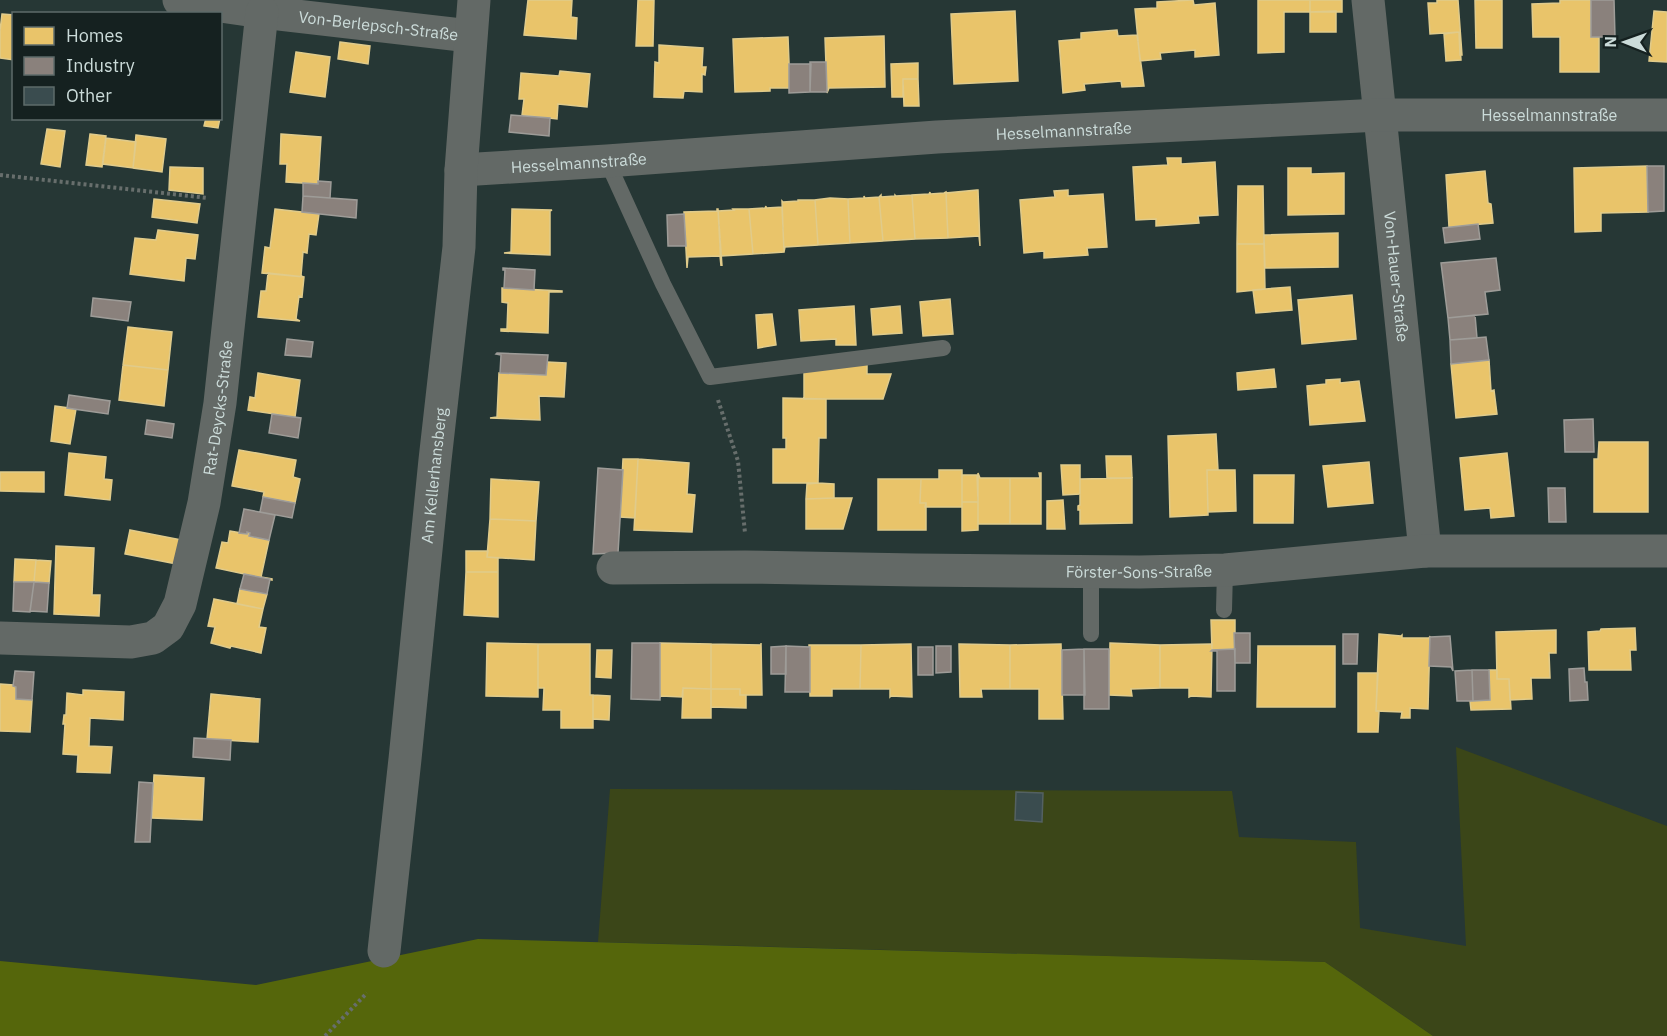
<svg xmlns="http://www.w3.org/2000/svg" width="1667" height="1036" font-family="'IBM Plex Sans',sans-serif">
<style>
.green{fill:#3b4618}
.forest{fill:#55660b}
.homes{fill:#e9c46a;stroke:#e0cb8b;stroke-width:1.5}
.industry{fill:#8a817c;stroke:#9e9c98;stroke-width:1.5}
.building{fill:#3a4c4f;stroke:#546162;stroke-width:1.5}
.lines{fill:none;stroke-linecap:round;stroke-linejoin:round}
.path{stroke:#676e6c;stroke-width:4;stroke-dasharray:3 3;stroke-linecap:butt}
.service{stroke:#636966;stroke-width:16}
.minor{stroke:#636966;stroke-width:33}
.labels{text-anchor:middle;stroke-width:6;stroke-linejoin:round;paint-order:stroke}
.street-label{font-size:16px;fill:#cbdbd9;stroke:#152120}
</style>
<rect width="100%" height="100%" fill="#263735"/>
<!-- green -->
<path class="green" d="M1456,747l211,79v210h-234l-108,-74 -727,-20 12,-153 622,2 7,46 117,5 4,86 106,18z"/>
<!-- forest -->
<path class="forest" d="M478,939l847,23 108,74h-1433v-75l256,24z"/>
<!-- homes -->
<path class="homes" d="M528,0h44l-1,17 6,1 -1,21 -52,-4z
M638,0h16l-1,46h-17z
M1192,0h1l1,5 21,-2 4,52 -24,2v-7l-35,3 1,6 -21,2 -5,-52 22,-1v-6z
M1258,0h52v12h-26v40l-26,1z
M1310,0h32v12h-32z
M1437,0h21l4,55h-2l-1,-23 -29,2 -2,-31h9z
M1475,0h27v48h-26z
M1560,0h31v37h8v35h-39v-35h-27l-1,-33 28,-1z
M1015,11l3,70 -64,3 -3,-70z
M1336,11v21h-26v-20z
M1654,11l13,1v50l-18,-1z
M2,14l12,1v45l-14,-2v-27z
M1117,30l1,6 19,-1 7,51 -22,1 -1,-6 -37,3 1,6 -22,3 -4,-52 22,-2v-6z
M1459,32l2,28 -15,1 -2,-27z
M884,36l1,51 -56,1 -2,5 -2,-55z
M788,37l2,51h-20v3l-35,1 -2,-53z
M340,42l30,4 -2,18 -30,-5z
M659,45l44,3 -1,19h4l-1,8 -3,-1v18l-18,-1 -1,7 -29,-1 1,-35 4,1z
M296,52l34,5 -5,40 -35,-5z
M918,63v16h-15v18h-11l-1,-33z
M560,71l30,3 -3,33 -29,-3 -1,15 -35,-4 2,-16h-5l2,-26 38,3z
M903,79h15l1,27h-15z
M206,118h14l-2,10 -14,-2z
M47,129l18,2 -5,36 -19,-3z
M90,134l16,2 -4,31 -16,-2z
M281,134l40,3 -3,47 -32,-2 1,-18h-7z
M136,135l30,4 -4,33 -29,-4z
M106,138l30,4 -3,26 -30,-4z
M1167,158h14v6l34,-2 3,53 -20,1 1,7 -43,3v-7l-20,1 -3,-53 35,-2z
M1647,166l1,46 -47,1v18l-26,1 -1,-64z
M170,167l33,1v26l-34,-4z
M1288,168h23v6l33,-1v41l-56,1z
M1485,171l3,32 3,1 2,19 -44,4 -3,-52z
M1238,186h25l1,58h-27z
M977,190h1l2,56 -1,-10 -31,2 -2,-45z
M1068,190v6l35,-2 4,53 -20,1 1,7 -44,3v-7l-20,2 -4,-53 35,-3 -1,-6z
M930,192v2l14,-1 2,-1 2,46 -33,1 -3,-44 17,-1z
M881,195v2l14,-1v-1l1,1 16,-1 3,44 -32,2 -4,-44z
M864,196l1,2 14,-1 4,44 -33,2 -2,-44 16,-1z
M830,198l18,1 2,44 -32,2 -3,-45z
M154,199l46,5 -3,19 -45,-6z
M798,200h17l3,45 -33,2 -1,5 -2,-51 1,1 15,-1z
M766,206v2l16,-1 2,45 -31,2 -4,-45 16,-1z
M275,209l44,5 -3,21 -7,-1 -2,19 -4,-1 -2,24 3,1 -42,-4 3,-26 5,1z
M512,209l40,1 -2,1v44l-46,-2 7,-1z
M717,209h1l3,57 -1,-10 -32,1 -1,11 -3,-56 33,-1z
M718,209v2l16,-1 -1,-1h16l4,45 -32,2 1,10z
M158,230l40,5 -3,24 -9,-1 -2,23 -54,-7 5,-36 21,2z
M1338,233v34l-73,1 -1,-33z
M1237,244h27l1,45 -28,3z
M268,273l36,4 -2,20 -3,-1 -3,23 4,2 -42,-4 3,-26h5z
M1290,287l2,23 -36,3 -3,-23z
M502,288l60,3v1h-13l-1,41 -47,-2v-2h6l1,-26 -6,-1z
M1352,295l4,44 -54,5 -4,-44z
M950,299l3,35 -30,2 -3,-34z
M854,306l2,39h-20v-6l-35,2 -2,-31z
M900,306l2,27 -29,2 -2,-26z
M772,314l4,31 -18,3 -2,-33z
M128,327l44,5 -4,38 -45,-5z
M1489,360l2,31 3,-1 3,24 -41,4 -5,-54z
M547,362l19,1 -2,34 -25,-1 1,24 -50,-2 7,-1 2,-44 47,2z
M867,364v10h24l-8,25h-79v-27z
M123,365l45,5 -4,36 -45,-6z
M1274,369l2,18 -38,3 -1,-17z
M258,373l42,7 -5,37 -47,-7 2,-13 5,1z
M1340,379v4l19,-2 6,40 -55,4 -3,-39 19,-2v-4z
M783,398l43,1v39h-7l-1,45h-45v-34h13v-11h-3z
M55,406l21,3 -6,35 -19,-3z
M1216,434l2,36h-11l1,45 -38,2 -2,-81z
M1599,442h49v70h-54v-53h4z
M239,450l57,10 -3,17 7,2 -5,24 -32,-6 1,-5 -32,-6z
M69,453l37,4 -2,22 8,1 -2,20 -45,-5z
M1507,453l7,63 -23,2 -1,-10 -25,2 -5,-52z
M1106,456h25l1,22h-25z
M623,459h15l-3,59 -15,-1z
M638,459l51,4 -2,31 8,1 -3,37 -58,-2z
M1369,462l4,41 -45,4 -5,-41z
M1061,465h19v29l-17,1z
M939,470h23v37h-37l1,-4h-6l1,-24h18z
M1207,470h28l1,41 -28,1z
M0,472h44v20l-44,-1z
M978,473l2,5h30v46h-32z
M1039,473h2v51h-31v-46h30z
M962,475h15l1,27h-16z
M1254,475h40l-1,48h-39z
M1132,478v45l-52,1v-14h-2v-4l2,-1v-26z
M491,479l48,3 -3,39 -46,-2z
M878,479h43l-1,24h6v27h-48z
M818,483l16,1v14l-28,1 1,-15z
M834,498h18l-9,31h-37v-30z
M1063,500l2,29h-18v-28z
M962,502h16v28l-16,1z
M490,519l46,2 -2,39 -47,-3z
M130,530l52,10 -5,24 -52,-10z
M230,531l17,3v-2l3,1 -1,3 20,4 -8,37 11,2v1l-56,-12 6,-26 6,1z
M56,546l38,2 -2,47h8l-1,21 -45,-2z
M466,551h22l-1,6 11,1v14h-32z
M15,559l21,1 -2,22h-20z
M36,560l15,1 -2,22 -15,-1z
M466,572h32v45l-34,-2z
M240,589l27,5 -4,15 -26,-5z
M214,599l49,10 -4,18 7,1 -5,25 -30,-7 -1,2 -19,-5 4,-16 -7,-1z
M1211,620h24v29l-23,1z
M1635,628l1,22h-6l1,20h-42l-1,-38 12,-1 1,-2z
M1556,630v23h-7l1,25h-19l1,21 -22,1 -1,-21h-12l-1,-47z
M1379,634l22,2 1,-1v3h27l1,-2 -2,73 -18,-1v10h-9l1,-6 -26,-1z
M487,643l51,1v53l-52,-1z
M660,643l51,1v45l-28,-1 -1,9 -21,-1 -1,1z
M761,643l1,52h-22v-6h-29v-45l50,1z
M1110,643l50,2v43l-29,1 1,7 -23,-1z
M538,644h52v51h3v33h-32v-18h-18l1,-22h-6z
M911,644l1,53 -21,-1 -1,1v-8h-30l1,-44z
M959,644l51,1v44h-29l1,8h-22z
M1061,644l2,75h-24v-30h-29v-44z
M1212,644l-1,53 -20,-1 -2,1v-9h-29v-43z
M809,645h52l-1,44h-28v7h-22z
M1258,646h77v61h-78z
M597,650h15l-1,28 -15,-1z
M1489,670h8v9h12l2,30 -40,1 -1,-9 20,-1z
M1358,673h20l-2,38h3l-1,21h-20z
M0,684l14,1 2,2v12l16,1 -2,32 -30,-1z
M683,688l28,1v29h-29z
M711,689h29v6h6v13l-35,-1z
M83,690l41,2 -1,28 -33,-2 -1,28 23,1 -2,26 -33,-1 1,-17 -15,-1 2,-30h-2l1,-9h2l1,-22 16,2z
M211,694l49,5 -2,43 -51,-3z
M593,695l17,1 -1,24 -16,-1z
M154,775l50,3 -2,42 -50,-2z"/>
<!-- industry -->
<path class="industry" d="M1591,0h23l1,37h-24z
M810,62h16l1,30h-17z
M789,64h22l-1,28 -21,1z
M511,115l39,3 -1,18 -40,-4z
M1647,166h17v45l-16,1z
M318,181l13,1 -1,16 -27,-2v-13l15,1z
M303,196l54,4 -1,18 -54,-6z
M684,214l2,32h-18l-1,-31z
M1478,224l2,15 -35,4 -2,-15z
M1496,258l4,32 -15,2 3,22 -40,4 -7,-55z
M503,268l32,2 -1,20 -30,-2 1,-18h-2z
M93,298l38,4 -3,19 -37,-5z
M1475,315l2,23 -27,2 -2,-22z
M1486,337l3,23 -38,4 -1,-24z
M287,339l26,3 -2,15 -26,-2z
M497,353l51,2 -2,20 -46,-2 1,-18 -5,-1z
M69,395l41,6 -2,13 -41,-6z
M272,414l29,4 -3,20 -29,-5z
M1593,419l1,33h-29l-1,-32z
M147,420l27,4 -2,14 -27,-4z
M598,468l25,2 -5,83 -25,1z
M1548,488h17l1,34h-17z
M263,497l32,6 -3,15 -32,-6z
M244,509l31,6 -6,25 -20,-4 1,-3 -3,-1v2l-8,-1z
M244,574l26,5 -3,15 -27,-5z
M14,582h20l-4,30 -17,-1z
M34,582l15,1 -2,29 -17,-1z
M1234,633h16v30h-15z
M1343,634h15l-1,30h-14z
M1450,636l3,35 -2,-4 -22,-1 1,-29z
M632,643h28v57l-29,-1z
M786,646v28h-15v-27z
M786,646l24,1v45h-25z
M936,646h15v26l-15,1z
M918,647h15v28h-15z
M1084,649l1,46h-23v-45z
M1084,649h25v60h-25z
M1235,649v42h-18v-40h-6l1,-1z
M1584,668l1,14h2l1,18 -18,1 -1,-32z
M1472,670l1,31h-16l-2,-30z
M1472,670h17l1,30 -17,1z
M15,671l19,1 -2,28 -16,-1v-12l-3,-1z
M194,738l37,2 -1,20 -37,-3z
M139,782l14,1 -3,59h-15z"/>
<!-- building -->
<path class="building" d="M1016,792l27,1 -1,29 -27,-2z"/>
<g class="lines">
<!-- path -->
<path class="path" d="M0,175l208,23
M718,400l20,61 7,72
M325,1036l42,-43"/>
<!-- service -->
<path class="service" d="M607,161l56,123 47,93 233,-29
M1091,571v63
M1224,610l1,-40"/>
<!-- minor -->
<g class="minor">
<path id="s1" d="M179,0l83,12 208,24"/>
<path id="s2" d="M1368,0l57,551"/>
<path id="s3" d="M461,170l146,-9 330,-24 443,-22h287"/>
<path id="s4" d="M613,568l132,-1 171,3 224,2 85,-2 200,-19h242"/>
<path id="s5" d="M0,638l131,4 22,-4 15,-11 12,-23 24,-101 16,-100 42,-391"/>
<path id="s6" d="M384,951l21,-192 30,-299 24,-213 2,-77 13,-170"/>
</g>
</g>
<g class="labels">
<!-- street labels -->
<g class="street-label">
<text dy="6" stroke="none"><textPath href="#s1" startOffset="201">Von-Berlepsch-Straße</textPath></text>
<text dy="6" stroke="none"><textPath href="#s3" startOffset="1090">Hesselmannstraße</textPath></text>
<text dy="6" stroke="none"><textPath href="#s3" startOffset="604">Hesselmannstraße</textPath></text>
<text dy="6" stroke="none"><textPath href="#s3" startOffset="118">Hesselmannstraße</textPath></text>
<text dy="6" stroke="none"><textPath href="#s2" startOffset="278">Von-Hauer-Straße</textPath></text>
<text dy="6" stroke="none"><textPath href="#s5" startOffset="398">Rat-Deycks-Straße</textPath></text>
<text dy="6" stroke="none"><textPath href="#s6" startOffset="478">Am Kellerhansberg</textPath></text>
<text dy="6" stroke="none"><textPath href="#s4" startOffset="526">Förster-Sons-Straße</textPath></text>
</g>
</g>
<!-- legend -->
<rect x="12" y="12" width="210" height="108" fill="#152120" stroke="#5e6b6a" stroke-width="1.5"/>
<rect x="24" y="27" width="30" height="18" fill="#e9c46a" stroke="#5e6b6a" stroke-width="1.5"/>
<text x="66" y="42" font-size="18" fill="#cbdbd9">Homes</text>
<rect x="24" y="57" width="30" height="18" fill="#8a817c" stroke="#5e6b6a" stroke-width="1.5"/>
<text x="66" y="72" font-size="18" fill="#cbdbd9">Industry</text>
<rect x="24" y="87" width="30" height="18" fill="#3a4c4f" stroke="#5e6b6a" stroke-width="1.5"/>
<text x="66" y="102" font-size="18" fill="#cbdbd9">Other</text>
<!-- north arrow -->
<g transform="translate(1625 42) rotate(271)" stroke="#152120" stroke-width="4.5" paint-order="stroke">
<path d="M0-4.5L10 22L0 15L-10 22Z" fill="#cbdbd9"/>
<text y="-9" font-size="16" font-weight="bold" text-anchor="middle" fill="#cbdbd9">N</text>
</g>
</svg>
